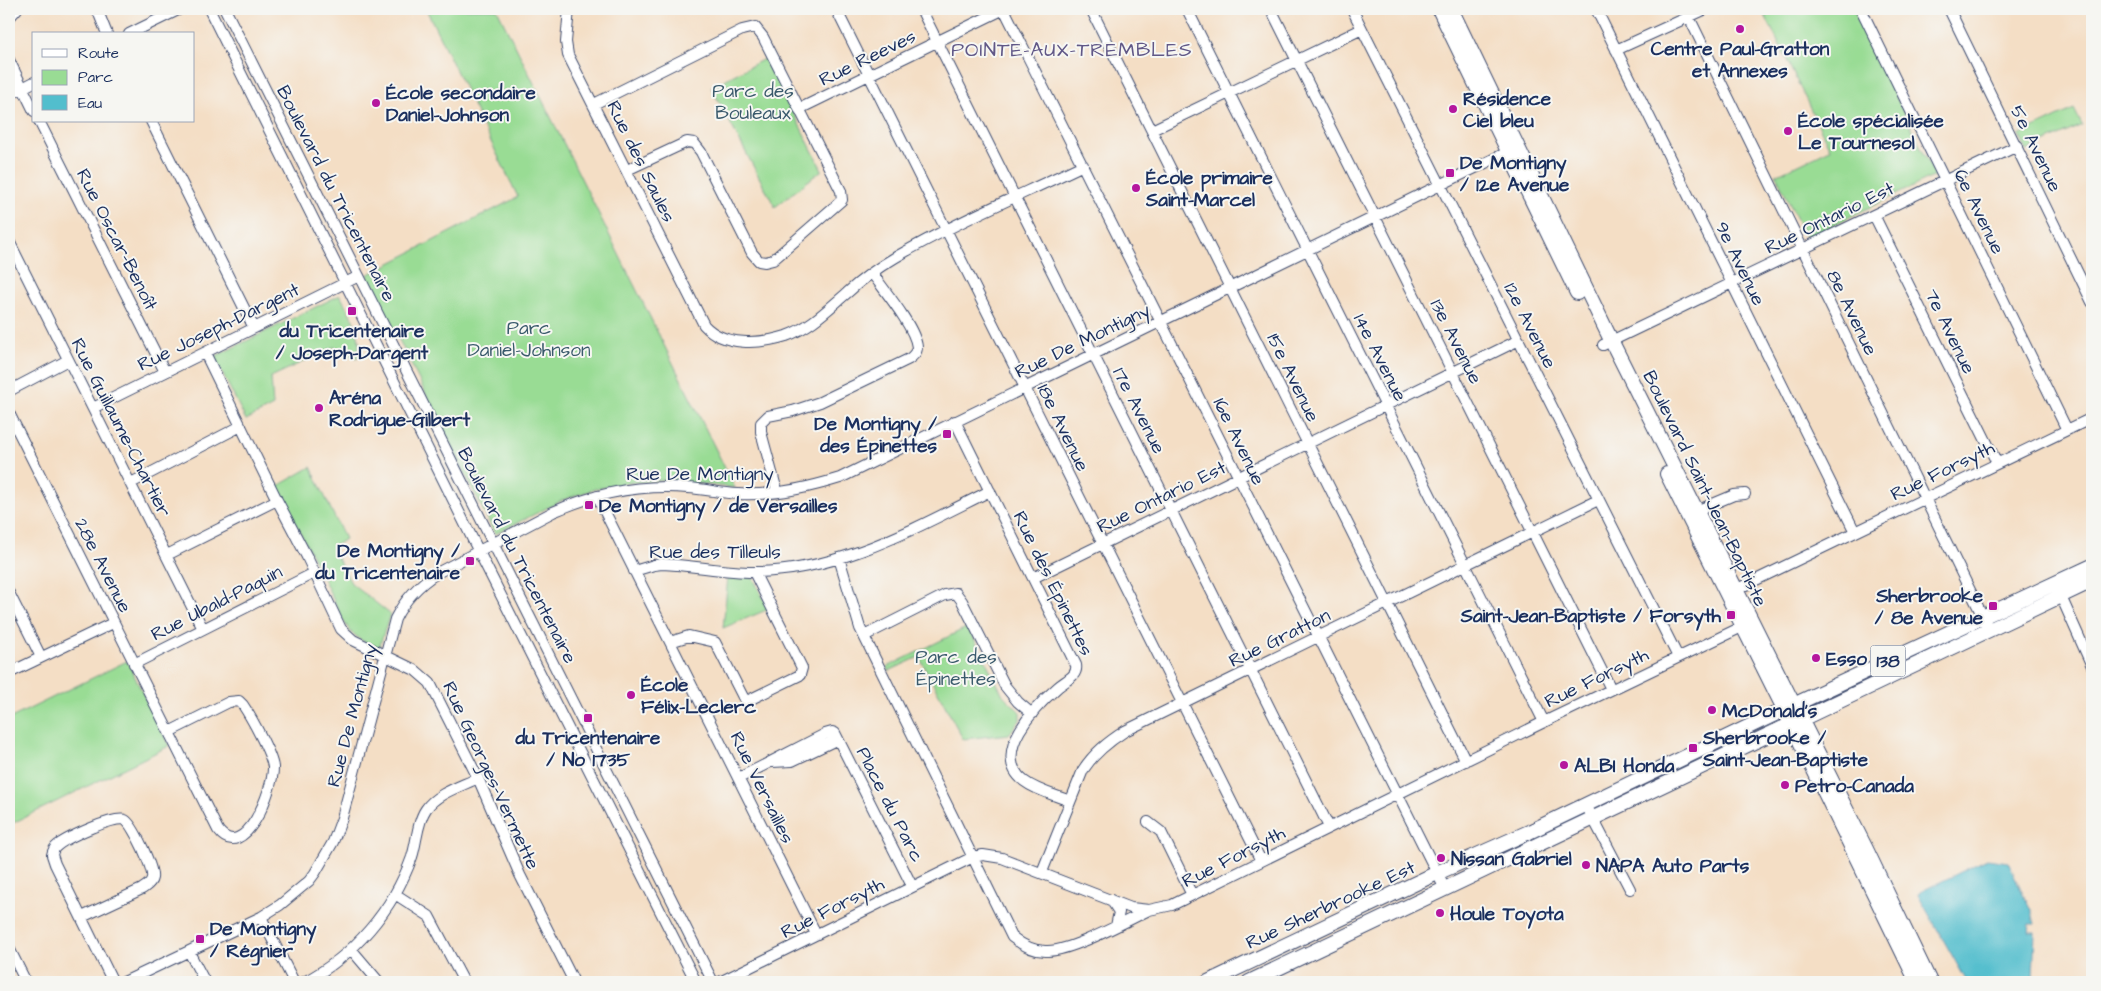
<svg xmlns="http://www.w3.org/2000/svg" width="2101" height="991" font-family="'Architects Daughter',sans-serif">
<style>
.green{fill:#99dc94;stroke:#5a8679}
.water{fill:#52becd;stroke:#367696}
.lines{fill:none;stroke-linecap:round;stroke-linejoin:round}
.minor-casing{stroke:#3c496d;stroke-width:12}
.major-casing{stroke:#3c496d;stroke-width:16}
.minor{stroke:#fff;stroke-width:10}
.major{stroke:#fff;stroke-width:14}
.poi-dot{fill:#b5179e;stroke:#f6f6f2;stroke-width:2}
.labels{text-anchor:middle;stroke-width:4;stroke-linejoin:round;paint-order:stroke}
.shield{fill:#f6f6f2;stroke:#5d6b8a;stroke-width:1}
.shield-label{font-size:18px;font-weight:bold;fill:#1b2f5e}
.poi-label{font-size:19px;font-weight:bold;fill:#1b2f5e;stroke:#f6f6f2;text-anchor:start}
.street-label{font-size:19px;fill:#1b2f5e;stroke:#f6f6f2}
.park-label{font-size:19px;fill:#3a5a6c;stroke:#f6f6f2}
.neighbourhood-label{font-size:20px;letter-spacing:1px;fill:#615887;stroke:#f6f6f2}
</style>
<rect width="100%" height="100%" fill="#f6f6f2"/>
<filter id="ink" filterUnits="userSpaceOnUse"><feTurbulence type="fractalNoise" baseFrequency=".02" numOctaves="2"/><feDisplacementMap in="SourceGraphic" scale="10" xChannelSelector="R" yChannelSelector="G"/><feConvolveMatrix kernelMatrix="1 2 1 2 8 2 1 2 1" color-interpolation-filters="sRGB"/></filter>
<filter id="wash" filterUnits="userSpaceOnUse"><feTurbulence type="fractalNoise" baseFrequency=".0096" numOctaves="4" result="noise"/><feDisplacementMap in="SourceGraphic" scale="20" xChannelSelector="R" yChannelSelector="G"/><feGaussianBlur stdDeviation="1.12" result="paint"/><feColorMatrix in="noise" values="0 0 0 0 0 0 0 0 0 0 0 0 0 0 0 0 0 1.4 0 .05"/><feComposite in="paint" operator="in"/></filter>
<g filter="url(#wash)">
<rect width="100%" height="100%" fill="#f4dec5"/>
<!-- green -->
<path class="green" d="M426,9h71l238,479 -67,-8 -40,3 -33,6 -32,11 -68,34 -128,-259 151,-78z
M1762,9h91l82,167 -125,60 -6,-2 -28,-59 54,-26z
M766,58l56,112 -47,37 -64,-120z
M2074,109l8,16 -55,26 -8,-16z
M340,295c11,21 24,39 17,64l-23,-12 -63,30 2,29 -27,14 -32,-63z
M311,467l34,72 -13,9 19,35 39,31 -11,34 -18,-8 -10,-8 -7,-10 -33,-69 -35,-66z
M728,576l25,2 16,31 -46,19z
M968,627l35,68 17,17v8l-11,14 -46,5 -44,-82 -30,14 -2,-4z
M127,661l42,85 -160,79v-106z"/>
<!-- water -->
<path class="water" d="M1987,859l21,3 24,50 3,12h-5l-1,8h6l-2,44 -9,6h-57l-49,-87 2,-3z"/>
</g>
<g filter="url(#ink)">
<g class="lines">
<!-- minor casing -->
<g class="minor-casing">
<path id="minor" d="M97,9l10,25
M209,9l265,533 222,440
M225,9l488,973
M569,9l-3,33 2,13 136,270c20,22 56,19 82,11 25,-9 42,-27 61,-43 15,-14 32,-26 49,-36 60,-35 125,-62 187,-92
M836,9l425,852
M921,9l408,818
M1091,9l375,752
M1187,9l357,713
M1271,9l340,680
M1352,9l326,648
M1596,9l259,523
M1685,9l301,614
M1861,9l206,421
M1949,9l143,293
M9,18l8,-9
M129,34l51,-25
M1616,50l90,-41
M9,60l25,51
M9,95l25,-13
M594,104l148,-74 13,-3 8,10 78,154 1,9 -69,60 -8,2 -6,-1 -7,-8 -51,-101 -7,-9 -7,-1 -60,28
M799,109l205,-100 441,880
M39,121l126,251
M151,121l103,207
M1152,130l210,-101
M1874,215l123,248
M9,241l194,388
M1603,345l414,-199
M205,353l72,147 30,57 34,72 12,11 62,30 15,13 48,95 42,97 54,107
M9,391l59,-31
M93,408l266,-132
M9,413l209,417c26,35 56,-42 55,-63 -2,-14 -22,-50 -30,-62l-4,-4 -10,1 -60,30
M955,421l121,244c2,11 -10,15 -18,22 -22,19 -69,67 -34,94 13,10 31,14 46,20
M131,483l110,-57
M777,491l-16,-59v-9l7,-7 25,-5 27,-9 89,-43c4,-3 8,-6 8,-12 -2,-20 -33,-57 -45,-74
M597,496l219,438
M1696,511l38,-16 11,-1
M167,555l110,-55
M839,558l21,70 152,309c10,8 23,15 36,14 26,-1 76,-29 101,-41
M634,571l20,-6 8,-1c31,1 61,8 91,8 86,0 162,-44 237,-81
M1033,578l486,-238
M1731,592l361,-174
M2059,592l33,74
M9,593l32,64
M864,636l81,-41 11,-2 6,8 43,85 13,16 14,12
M670,642l19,-6 26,6 28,55 4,4 53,-26 2,-7 -48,-96
M134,664l180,-91
M9,673l104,-50
M772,762l20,-1 46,-22
M739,778l86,-44 7,-2 3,1 77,153
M1586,805l44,84
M1148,822l13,10 31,63
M1042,872l41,-102c11,-17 25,-28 42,-39l473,-231
M395,894l34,22 35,66
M1111,900l8,12 -3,14
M82,917l60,-28c4,-3 9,-5 10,-11 2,-9 -19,-54 -27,-58 -10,-5 -58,18 -67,25 -4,3 -5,5 -6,10l3,9 58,118
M261,917l33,65
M9,948l17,34
M351,949l28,33
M189,952l16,30
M124,982l137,-65 19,-12 29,-24 6,-8 18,-31 9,-24 53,-199c10,-20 23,-34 42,-46l116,-61c43,-19 88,-28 135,-24 16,1 33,5 50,6 33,2 70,-6 102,-16l674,-329
M304,982c50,-26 89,-72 108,-125 5,-15 5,-35 14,-48 11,-16 36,-23 52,-31
M720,982l253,-125 10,-2 19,3 129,50 18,2 23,-5 372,-183 204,-98"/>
</g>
<!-- major casing -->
<g class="major-casing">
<path id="major" d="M1439,9l138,284
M1451,9l160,331 255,509 64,133
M1667,474l125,251 125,257
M1208,982l229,-109 92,-41 273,-131 290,-135
M1249,982l843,-401"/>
</g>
<!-- minor -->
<use href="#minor" class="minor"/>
<!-- major -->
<use href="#major" class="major"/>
</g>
</g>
<!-- markers -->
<g class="poi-dot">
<circle cx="1740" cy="29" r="5"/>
<circle cx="376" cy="103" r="5"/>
<circle cx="1453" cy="109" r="5"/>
<circle cx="1788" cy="131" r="5"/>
<rect x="1445" y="168" width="10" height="10" rx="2.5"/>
<circle cx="1136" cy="188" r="5"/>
<rect x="347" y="306" width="10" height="10" rx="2.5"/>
<circle cx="319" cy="408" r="5"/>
<rect x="942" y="429" width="10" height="10" rx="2.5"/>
<rect x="584" y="500" width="10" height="10" rx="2.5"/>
<rect x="465" y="556" width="10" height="10" rx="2.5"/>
<rect x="1988" y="601" width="10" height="10" rx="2.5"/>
<rect x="1726" y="610" width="10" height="10" rx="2.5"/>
<circle cx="1816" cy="658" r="5"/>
<circle cx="631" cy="695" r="5"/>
<circle cx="1712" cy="710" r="5"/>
<rect x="583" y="713" width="10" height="10" rx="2.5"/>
<rect x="1688" y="743" width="10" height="10" rx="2.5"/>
<circle cx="1564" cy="765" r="5"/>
<circle cx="1785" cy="785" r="5"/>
<circle cx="1441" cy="858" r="5"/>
<circle cx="1586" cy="865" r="5"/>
<circle cx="1440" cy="913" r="5"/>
<rect x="195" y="934" width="10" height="10" rx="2.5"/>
</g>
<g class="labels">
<!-- shield labels -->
<rect class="shield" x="1870.5" y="645.5" width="35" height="31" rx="4"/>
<g class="shield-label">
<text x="1888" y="667">138</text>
</g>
<!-- poi labels -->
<g class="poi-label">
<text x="1740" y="55" text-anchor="middle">Centre Paul-Gratton<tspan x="1740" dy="22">et Annexes</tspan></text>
<text x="386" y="99">École secondaire<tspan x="386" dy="22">Daniel-Johnson</tspan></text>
<text x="1463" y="105">Résidence<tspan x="1463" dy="22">Ciel bleu</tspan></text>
<text x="1798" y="127">École spécialisée<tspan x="1798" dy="22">Le Tournesol</tspan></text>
<text x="1460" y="169">De Montigny<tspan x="1460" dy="22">/ 12e Avenue</tspan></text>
<text x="1146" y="184">École primaire<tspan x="1146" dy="22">Saint-Marcel</tspan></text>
<text x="352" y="337" text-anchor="middle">du Tricentenaire<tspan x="352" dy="22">/ Joseph-Dargent</tspan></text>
<text x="329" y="404">Aréna<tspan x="329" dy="22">Rodrigue-Gilbert</tspan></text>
<text x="937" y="430" text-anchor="end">De Montigny /<tspan x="937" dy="22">des Épinettes</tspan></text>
<text x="599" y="512">De Montigny / de Versailles</text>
<text x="460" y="557" text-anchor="end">De Montigny /<tspan x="460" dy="22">du Tricentenaire</tspan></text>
<text x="1983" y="602" text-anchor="end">Sherbrooke<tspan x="1983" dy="22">/ 8e Avenue</tspan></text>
<text x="1721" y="622" text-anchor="end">Saint-Jean-Baptiste / Forsyth</text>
<text x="1826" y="665">Esso</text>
<text x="641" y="691">École<tspan x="641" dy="22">Félix-Leclerc</tspan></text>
<text x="1722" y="717">McDonald's</text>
<text x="588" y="744" text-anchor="middle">du Tricentenaire<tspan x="588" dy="22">/ No 1735</tspan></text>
<text x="1703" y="744">Sherbrooke /<tspan x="1703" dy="22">Saint-Jean-Baptiste</tspan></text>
<text x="1574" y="772">ALBI Honda</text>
<text x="1795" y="792">Petro-Canada</text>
<text x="1451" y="865">Nissan Gabriel</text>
<text x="1596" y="872">NAPA Auto Parts</text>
<text x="1450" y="920">Houle Toyota</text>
<text x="210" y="935">De Montigny<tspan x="210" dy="22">/ Régnier</tspan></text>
</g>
<!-- street labels -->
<g class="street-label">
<text transform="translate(867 57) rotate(-26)" y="7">Rue Reeves</text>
<text transform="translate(2037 148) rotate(64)" y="7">5e Avenue</text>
<text transform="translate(642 161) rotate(64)" y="7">Rue des Saules</text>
<text transform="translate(337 193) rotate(63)" y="7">Boulevard du Tricentenaire</text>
<text transform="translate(1980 211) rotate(64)" y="7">6e Avenue</text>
<text transform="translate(1829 217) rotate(-26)" y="7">Rue Ontario Est</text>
<text transform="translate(118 239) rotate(63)" y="7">Rue Oscar-Benoît</text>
<text transform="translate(1741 263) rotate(64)" y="7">9e Avenue</text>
<text transform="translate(1853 312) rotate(64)" y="7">8e Avenue</text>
<text transform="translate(1531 325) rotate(63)" y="7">12e Avenue</text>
<text transform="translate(218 326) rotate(-26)" y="7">Rue Joseph-Dargent</text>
<text transform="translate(1951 331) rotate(64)" y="7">7e Avenue</text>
<text transform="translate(1082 340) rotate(-26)" y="7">Rue De Montigny</text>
<text transform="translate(1457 341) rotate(63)" y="7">13e Avenue</text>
<text transform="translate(1381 357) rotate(63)" y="7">14e Avenue</text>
<text transform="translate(1294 377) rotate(64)" y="7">15e Avenue</text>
<text transform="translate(1140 410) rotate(63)" y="7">17e Avenue</text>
<text transform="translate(122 427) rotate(63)" y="7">Rue Guillaume-Chartier</text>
<text transform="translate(1064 427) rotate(64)" y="7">18e Avenue</text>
<text transform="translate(1240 441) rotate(64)" y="7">16e Avenue</text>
<text transform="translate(1942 470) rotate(-26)" y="7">Rue Forsyth</text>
<text x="700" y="480">Rue De Montigny</text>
<text transform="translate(1706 488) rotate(64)" y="7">Boulevard Saint-Jean-Baptiste</text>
<text transform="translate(1161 496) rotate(-26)" y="7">Rue Ontario Est</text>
<text x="715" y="558">Rue des Tilleuls</text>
<text transform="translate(518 555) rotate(63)" y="7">Boulevard du Tricentenaire</text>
<text transform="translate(104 565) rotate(63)" y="7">28e Avenue</text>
<text transform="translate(1054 583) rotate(64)" y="7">Rue des Épinettes</text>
<text transform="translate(216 602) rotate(-27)" y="7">Rue Ubald-Paquin</text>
<text transform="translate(1279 637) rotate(-26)" y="7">Rue Gratton</text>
<text transform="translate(1596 677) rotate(-26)" y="7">Rue Forsyth</text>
<text transform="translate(351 715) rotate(-75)" y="7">Rue De Montigny</text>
<text transform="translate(492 775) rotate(65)" y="7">Rue Georges-Vermette</text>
<text transform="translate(763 787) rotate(64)" y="7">Rue Versailles</text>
<text transform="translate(891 804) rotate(63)" y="7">Place du Parc</text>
<text transform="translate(1233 856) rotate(-27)" y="7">Rue Forsyth</text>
<text transform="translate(1330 904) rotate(-25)" y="7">Rue Sherbrooke Est</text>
<text transform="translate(832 907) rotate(-27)" y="7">Rue Forsyth</text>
</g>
<!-- park labels -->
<g class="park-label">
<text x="753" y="97">Parc des<tspan x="753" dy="22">Bouleaux</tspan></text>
<text x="529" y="334">Parc<tspan x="529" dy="22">Daniel-Johnson</tspan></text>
<text x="956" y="663">Parc des<tspan x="956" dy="22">Épinettes</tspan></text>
</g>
<!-- neighbourhood labels -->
<g class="neighbourhood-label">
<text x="1072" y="56">POINTE-AUX-TREMBLES</text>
</g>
</g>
<!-- margin -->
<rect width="2101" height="991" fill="none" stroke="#f6f6f2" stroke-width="30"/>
<!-- legend -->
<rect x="32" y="32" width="162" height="90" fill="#f6f6f2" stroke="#9ea6b7"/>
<rect x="42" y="49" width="25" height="8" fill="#ffffff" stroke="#9ea6b7"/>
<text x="78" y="58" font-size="15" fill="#1b2f5e">Route</text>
<rect x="42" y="70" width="25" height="15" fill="#99dc94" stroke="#9ea6b7"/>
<text x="78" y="82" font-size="15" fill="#1b2f5e">Parc</text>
<rect x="42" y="95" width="25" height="15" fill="#52becd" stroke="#9ea6b7"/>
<text x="78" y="108" font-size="15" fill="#1b2f5e">Eau</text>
</svg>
